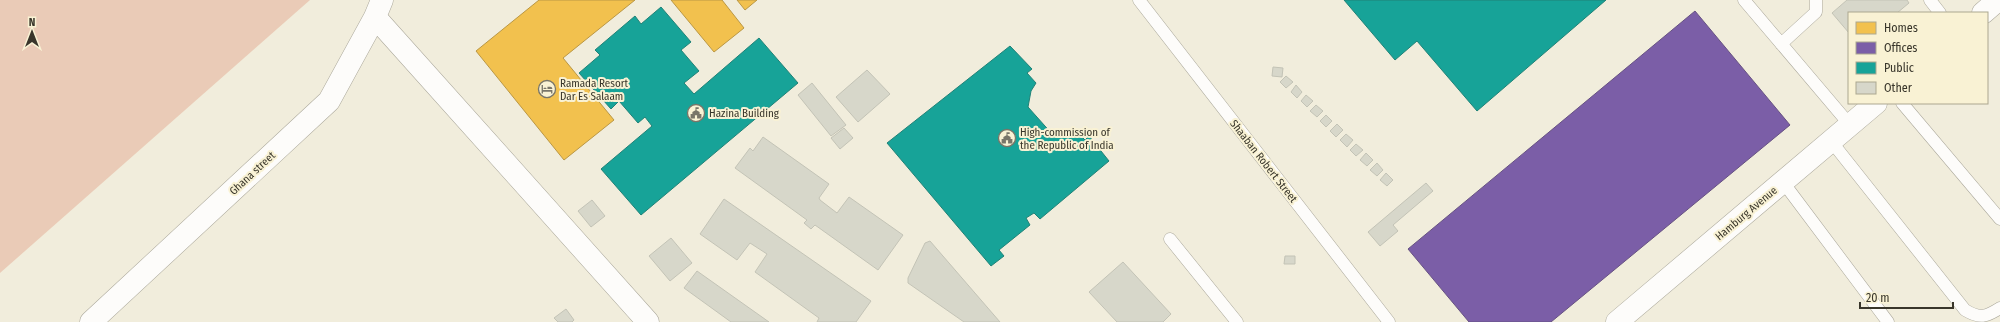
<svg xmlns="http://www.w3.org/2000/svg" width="2000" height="322" font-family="'Fira Sans Condensed',sans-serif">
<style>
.green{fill:#eacbb7}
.homes{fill:#f2c14e;stroke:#ba9744}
.offices{fill:#7b5ea7;stroke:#675282}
.public{fill:#17a398;stroke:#218277}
.building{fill:#d7d7ca;stroke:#c3c3b6}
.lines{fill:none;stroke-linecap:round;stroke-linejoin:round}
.service-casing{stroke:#aba89b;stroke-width:13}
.minor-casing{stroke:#aba89b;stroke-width:23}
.tertiary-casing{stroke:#aba89b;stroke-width:23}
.service{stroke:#fdfcfa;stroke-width:12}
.minor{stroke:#fdfcfa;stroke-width:22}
.tertiary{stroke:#fdfcfa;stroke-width:22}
.labels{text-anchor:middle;stroke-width:4;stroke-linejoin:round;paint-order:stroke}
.poi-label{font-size:11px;fill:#39362b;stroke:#f9f2d4;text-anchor:start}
.street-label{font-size:11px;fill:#39362b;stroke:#f9f2d4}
</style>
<rect width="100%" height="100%" fill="#f1eddc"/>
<!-- green -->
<path class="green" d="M0,0h310l-310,273z"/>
<!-- homes -->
<path class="homes" d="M539,0h96l-72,58 51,62 -50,40 -88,-109z
M671,0h51l22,28 -30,24z
M737,0h20l-12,10z"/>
<!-- offices -->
<path class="offices" d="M1695,11l95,114 -239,197h-82l-61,-73z"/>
<!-- public -->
<path class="public" d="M1344,0h262l-129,111 -60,-70 -22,19z
M661,7l30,35 -10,8 18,21 -15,12 10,11 65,-56 39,45 -157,132 -40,-46 51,-43 -7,-9 -7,6 -19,-22 -8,8 -32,-36 21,-18 -5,-5 40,-34 6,8z
M1010,46l22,23 -5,4 9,10 -5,8 -3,16 25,28h13l10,-4 9,9 4,-4 20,25 -69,58 -6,-6 -8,5 4,7 -31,25 5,6 -13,10 -104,-123z"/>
<!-- building -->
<path class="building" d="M1847,0h60l2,3 -12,10h-48v20l-17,-20z
M1273,67l10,1 -1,9 -10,-1z
M867,70l23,24 -32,28 -22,-25z
M1286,76l7,6 -7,6 -6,-6z
M812,83l34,42 -15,11 -33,-41z
M1296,85l6,7 -5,6 -6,-6z
M1306,95l7,6 -6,6 -6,-6z
M1316,105l7,6 -6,6 -7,-6z
M1326,115l6,6 -6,6 -6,-6z
M1337,124l6,6 -7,7 -6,-6z
M844,128l9,10 -13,11 -9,-11z
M1346,134l7,6 -6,7 -7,-7z
M763,137l66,47 -10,14 1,2 17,13 12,-16 54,38 -25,35 -63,-45 -4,4 -7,-6 3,-3 -72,-52 15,-20 3,3z
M1356,144l7,6 -7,6 -6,-6z
M1366,153l7,7 -6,6 -7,-6z
M1377,163l6,7 -6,6 -7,-6z
M1386,173l7,7 -6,6 -7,-6z
M1426,183l7,8 -40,34 5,6 -18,15 -12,-14z
M724,199l147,102 -15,21h-39l2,-4 -64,-46 12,-18 -17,-11 -13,17 -37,-26z
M592,200l13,16 -14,11 -13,-16z
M671,238l21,25 -22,18 -21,-25z
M930,241l70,81h-36l-56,-39v-5l17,-35z
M1285,256h10v8h-11z
M1123,262l48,52 -8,8h-46l-28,-30z
M697,271l72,51h-38l-47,-34z
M566,309l8,11 -2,2h-14l-4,-4z"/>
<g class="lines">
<!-- service casing -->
<g class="service-casing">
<path id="service" d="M1139,0l250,322
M1744,0l106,125
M1930,0l10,13
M1781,44l35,-32v-12
M1902,103l98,116
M1831,141l134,169c15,9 21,7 35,-2
M1783,182l105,140
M1170,239l67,83"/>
</g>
<!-- minor casing -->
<g class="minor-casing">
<path id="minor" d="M375,17l273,305
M91,322l238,-221 46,-84 7,-17"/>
</g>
<!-- tertiary casing -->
<g class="tertiary-casing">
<path id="tertiary" d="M1983,13l15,-13
M1617,322l259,-219"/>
</g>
<!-- service -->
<use href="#service" class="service"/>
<!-- minor -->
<use href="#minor" class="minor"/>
<!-- tertiary -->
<use href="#tertiary" class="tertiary"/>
</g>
<!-- icons -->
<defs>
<g id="hotel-ring" transform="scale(0.9)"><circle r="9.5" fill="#f9f2d4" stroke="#797669" stroke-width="1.5"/><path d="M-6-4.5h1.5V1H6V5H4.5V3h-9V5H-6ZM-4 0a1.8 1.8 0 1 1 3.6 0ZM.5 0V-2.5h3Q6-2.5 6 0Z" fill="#797669"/></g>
<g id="civic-ring" transform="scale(0.9)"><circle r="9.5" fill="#f9f2d4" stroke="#797669" stroke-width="1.5"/><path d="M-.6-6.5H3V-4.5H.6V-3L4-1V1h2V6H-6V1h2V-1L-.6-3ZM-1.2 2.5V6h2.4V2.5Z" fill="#797669"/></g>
</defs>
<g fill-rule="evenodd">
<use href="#hotel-ring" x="547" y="89"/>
<use href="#civic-ring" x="696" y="113"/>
<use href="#civic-ring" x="1007" y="138"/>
</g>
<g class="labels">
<!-- poi labels -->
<g class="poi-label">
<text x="560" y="87">Ramada Resort<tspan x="560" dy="13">Dar Es Salaam</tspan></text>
<text x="709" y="117">Hazina Building</text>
<text x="1020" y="136">High-commission of<tspan x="1020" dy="13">the Republic of India</tspan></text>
</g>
<!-- street labels -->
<g class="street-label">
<text transform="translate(1264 161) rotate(52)" y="4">Shaaban Robert Street</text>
<text transform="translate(252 173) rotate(-43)" y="4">Ghana street</text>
<text transform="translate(1746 213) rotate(-40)" y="4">Hamburg Avenue</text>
</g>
</g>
<!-- legend -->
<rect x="1848" y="12" width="140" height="92" fill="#f9f2d4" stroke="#aca790"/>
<rect x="1856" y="22" width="20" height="12" fill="#f2c14e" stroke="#aca790"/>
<text x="1884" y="32" font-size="12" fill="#39362b">Homes</text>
<rect x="1856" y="42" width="20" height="12" fill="#7b5ea7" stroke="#aca790"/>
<text x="1884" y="52" font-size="12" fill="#39362b">Offices</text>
<rect x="1856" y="62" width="20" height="12" fill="#17a398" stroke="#aca790"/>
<text x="1884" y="72" font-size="12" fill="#39362b">Public</text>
<rect x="1856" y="82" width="20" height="12" fill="#d7d7ca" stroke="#aca790"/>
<text x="1884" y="92" font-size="12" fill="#39362b">Other</text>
<!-- north arrow -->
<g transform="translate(32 32)" stroke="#f9f2d4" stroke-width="3" paint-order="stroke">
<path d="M0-3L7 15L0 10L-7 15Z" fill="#39362b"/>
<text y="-6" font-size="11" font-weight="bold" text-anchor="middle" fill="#39362b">N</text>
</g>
<!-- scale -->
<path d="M1860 302v6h93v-6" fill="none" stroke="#39362b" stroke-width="2"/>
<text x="1866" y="302" font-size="12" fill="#39362b" stroke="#f9f2d4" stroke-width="3" paint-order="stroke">20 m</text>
</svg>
